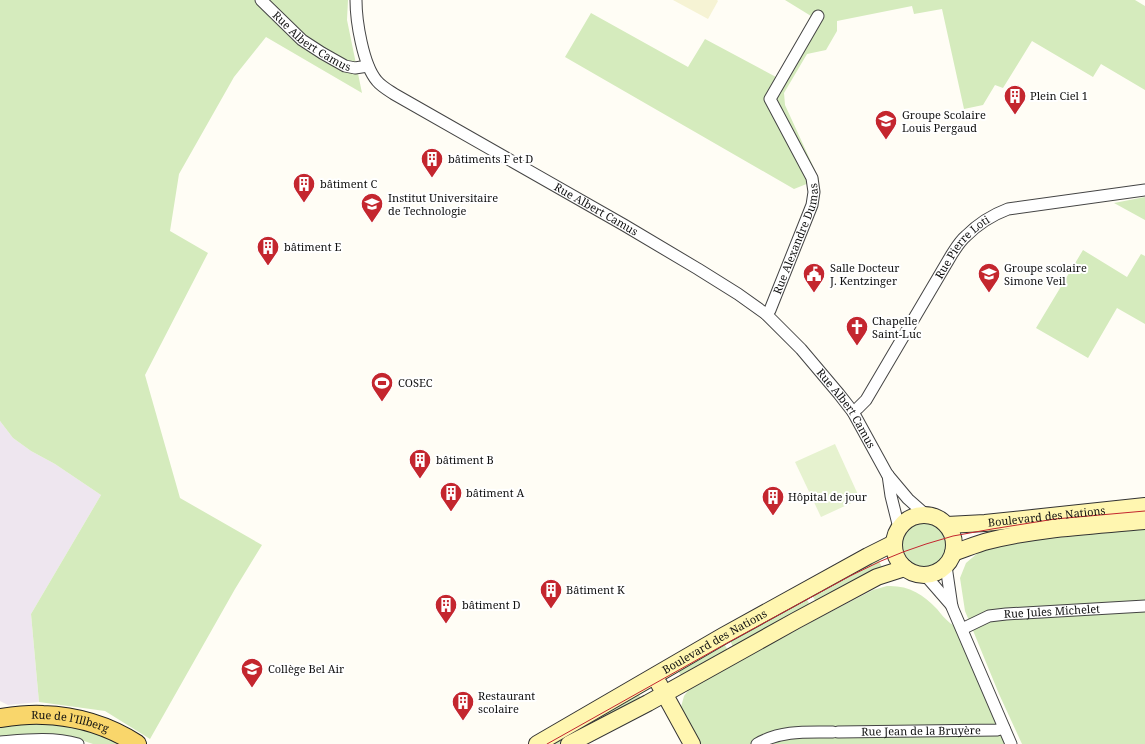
<svg xmlns="http://www.w3.org/2000/svg" width="1145" height="744" font-family="'Noto Serif',serif">
<style>
.industrial{fill:#eee6ef}
.farmland{fill:#f6f3d4}
.green{fill:#d5ebbd}
.pitch{fill:#e6f2cf}
.lines{fill:none;stroke-linecap:round;stroke-linejoin:round}
.street-casing{stroke:#444;stroke-width:13}
.secondary-casing{stroke:#333;stroke-width:18}
.primary-casing{stroke:#222;stroke-width:20}
.street{stroke:#fff;stroke-width:11}
.secondary{stroke:#fff6b0;stroke-width:16}
.primary{stroke:#f9d66b;stroke-width:18}
.tram{stroke:#c4262e;stroke-width:1}
.labels{text-anchor:middle;stroke-width:4;stroke-linejoin:round;paint-order:stroke}
.street-label{font-size:11px;fill:#111;stroke:#fff}
.poi-label{font-size:11px;fill:#111;stroke:#fff;text-anchor:start}
</style>
<rect width="100%" height="100%" fill="#fffdf5"/>
<!-- industrial -->
<path class="industrial" d="M0,421l13,17 18,13 24,13 46,31 -70,119 8,88 -31,3 -8,-4z"/>
<!-- farmland -->
<path class="farmland" d="M673,0h44l1,1 -10,18z"/>
<!-- green -->
<path class="green" d="M0,0h348l-1,20 15,73 -96,-56 -32,40 -55,97 -9,57 38,22 -63,122 35,123 82,47 -27,44 -85,150 -45,-28 -66,-9 -8,-88 70,-119 -46,-31 -24,-13 -18,-13 -13,-17z
M785,0h350l10,6v84l-44,-26 -8,13 -61,-36 -29,47 -8,-3 -12,20 -19,4 -22,-100 -28,5 -2,-8 -75,15v10l-11,19 -19,4 -23,39 1,12 34,74 -25,10 -229,-132 26,-44 97,54 17,-28 71,38 35,-61z
M1145,197v23l-31,-17z
M1083,250l44,27 14,-23 4,2v68l-28,-16 -29,50 -52,-30z
M901 544a23 23 0 1 1 46 0a23 23 0 1 1-46 0Z
M1145,529v215h-123l-23,-50 -34,-83 -5,-33 6,-15 14,-12 20,-6 57,-8z
M877,557l7,14 -66,35 -8,-15z
M887,586c21,-1 36,8 50,23 4,5 8,10 13,14 4,3 8,4 12,6l49,115h-319l-14,-26 6,-22 6,-8 125,-68 58,-30z
M806,598l4,7 -77,42 -3,-7z
M722,640l8,14 -47,25 -7,-12z
M636,689l7,13 -80,42h-22z
M69,723l56,21h-32l-15,-5 -78,-1v-14z"/>
<!-- pitch -->
<path class="pitch" d="M835,444l25,55 -39,18 -26,-55z"/>
<g class="lines">
<!-- street casing -->
<g class="street-casing">
<g id="street">
<path id="s1" d="M261,0l41,40 20,13 23,13 10,2 13,-2"/>
<path id="s2" d="M356,0c0,21 7,65 21,81 4,5 11,9 17,13l230,131 74,44 40,25 28,20 35,35 38,45 14,18 34,62 21,25 17,15"/>
<path id="s3" d="M766,314l4,-4 42,-105 2,-13 -2,-14 -42,-79 48,-83"/>
<path id="s4" d="M853,412l5,-4 8,-8 86,-146c4,-6 8,-13 14,-18 12,-12 26,-21 42,-27l137,-19"/>
<path d="M888,475l3,21 8,32"/>
<path d="M946,566l6,41 59,137"/>
<path d="M925,575l27,31"/>
<path id="s5" d="M962,629l27,-13 17,-2 139,-8"/>
<path id="s6" d="M838,732l159,-2 7,-2"/>
<path d="M0,742c26,-2 53,-5 78,2"/>
<path d="M757,744c24,-14 50,-12 76,-12"/>
</g>
</g>
<!-- secondary casing -->
<g class="secondary-casing">
<g id="secondary">
<circle cx="924" cy="545" r="30"/>
<path id="s7" d="M947,525l38,-2 160,-17"/>
<path d="M953,553c12,-4 23,-9 35,-12 51,-13 105,-15 157,-20"/>
<path d="M659,684l33,60"/>
<path id="s8" d="M537,744l186,-108 145,-80 26,-13"/>
<path d="M569,744l79,-41 147,-82 82,-44 28,-9"/>
</g>
</g>
<!-- primary casing -->
<g class="primary-casing">
<g id="primary">
<path id="s9" d="M0,718c14,-2 29,-4 43,-3 34,1 66,11 94,29"/>
</g>
</g>
<!-- street -->
<use href="#street" class="street"/>
<!-- secondary -->
<use href="#secondary" class="secondary"/>
<!-- primary -->
<use href="#primary" class="primary"/>
<!-- tram -->
<path class="tram" d="M547,744l180,-101 123,-67 31,-15 22,-9 23,-8 27,-8 39,-7 63,-10 90,-8"/>
</g>
<!-- icons -->
<defs>
<g id="building-pin" transform="scale(1.15)"><path d="M0 17L-7.5 6A9.5 9.5 0 1 1 7.5 6Z" fill="#c4262e" stroke="#fff"/><path d="M-4-6H4V6H1V3H-1V6H-4ZM-2.5-4.3h1.7v1.8h-1.7ZM.8-4.3h1.7v1.8H.8ZM-2.5-1h1.7V.8h-1.7ZM.8-1h1.7V.8H.8Z" fill="#fff"/></g>
<g id="school-pin" transform="scale(1.15)"><path d="M0 17L-7.5 6A9.5 9.5 0 1 1 7.5 6Z" fill="#c4262e" stroke="#fff"/><path d="M0-5L7-2L0 1L-7-2ZM-4 1L0 2.5L4 1V4Q0 6-4 4Z" fill="#fff"/></g>
<g id="university-pin" transform="scale(1.15)"><path d="M0 17L-7.5 6A9.5 9.5 0 1 1 7.5 6Z" fill="#c4262e" stroke="#fff"/><path d="M0-5L7-2L0 1L-7-2ZM-4 1L0 2.5L4 1V4Q0 6-4 4Z" fill="#fff"/></g>
<g id="civic-pin" transform="scale(1.15)"><path d="M0 17L-7.5 6A9.5 9.5 0 1 1 7.5 6Z" fill="#c4262e" stroke="#fff"/><path d="M-.6-6.5H3V-4.5H.6V-3L4-1V1h2V6H-6V1h2V-1L-.6-3ZM-1.2 2.5V6h2.4V2.5Z" fill="#fff"/></g>
<g id="church-pin" transform="scale(1.15)"><path d="M0 17L-7.5 6A9.5 9.5 0 1 1 7.5 6Z" fill="#c4262e" stroke="#fff"/><path d="M-1.2-6h2.4v3.5h3.3v2.4h-3.3V6h-2.4V-.1h-3.3v-2.4h3.3Z" fill="#fff"/></g>
<g id="stadium-pin" transform="scale(1.15)"><path d="M0 17L-7.5 6A9.5 9.5 0 1 1 7.5 6Z" fill="#c4262e" stroke="#fff"/><path d="M0-5a6.5 5 0 1 0 0 10a6.5 5 0 1 0 0-10ZM-3.5-1.8h7v3.6h-7Z" fill="#fff"/></g>
</defs>
<g fill-rule="evenodd">
<use href="#building-pin" x="1015" y="96"/>
<use href="#school-pin" x="886" y="121"/>
<use href="#building-pin" x="432" y="159"/>
<use href="#building-pin" x="304" y="184"/>
<use href="#university-pin" x="372" y="204"/>
<use href="#building-pin" x="268" y="247"/>
<use href="#civic-pin" x="814" y="274"/>
<use href="#school-pin" x="989" y="274"/>
<use href="#church-pin" x="857" y="327"/>
<use href="#stadium-pin" x="382" y="383"/>
<use href="#building-pin" x="420" y="460"/>
<use href="#building-pin" x="451" y="493"/>
<use href="#building-pin" x="773" y="497"/>
<use href="#building-pin" x="551" y="590"/>
<use href="#building-pin" x="446" y="605"/>
<use href="#school-pin" x="252" y="669"/>
<use href="#building-pin" x="463" y="702"/>
</g>
<g class="labels">
<!-- street labels -->
<g class="street-label">
<text dy="4" stroke="none"><textPath href="#s1" startOffset="66">Rue Albert Camus</textPath></text>
<text dy="4" stroke="none"><textPath href="#s2" startOffset="339">Rue Albert Camus</textPath></text>
<text dy="4" stroke="none"><textPath href="#s3" startOffset="82">Rue Alexandre Dumas</textPath></text>
<text dy="4" stroke="none"><textPath href="#s4" startOffset="199">Rue Pierre Loti</textPath></text>
<text dy="4" stroke="none"><textPath href="#s2" startOffset="663">Rue Albert Camus</textPath></text>
<text dy="4" stroke="none"><textPath href="#s7" startOffset="100">Boulevard des Nations</textPath></text>
<text dy="4" stroke="none"><textPath href="#s5" startOffset="93">Rue Jules Michelet</textPath></text>
<text dy="4" stroke="none"><textPath href="#s8" startOffset="205">Boulevard des Nations</textPath></text>
<text dy="4" stroke="none"><textPath href="#s9" startOffset="71">Rue de l'Illberg</textPath></text>
<text dy="4" stroke="none"><textPath href="#s6" startOffset="83">Rue Jean de la Bruyère</textPath></text>
</g>
<!-- poi labels -->
<g class="poi-label">
<text x="1030" y="100">Plein Ciel 1</text>
<text x="902" y="119">Groupe Scolaire<tspan x="902" dy="13">Louis Pergaud</tspan></text>
<text x="448" y="163">bâtiments F et D</text>
<text x="320" y="188">bâtiment C</text>
<text x="388" y="202">Institut Universitaire<tspan x="388" dy="13">de Technologie</tspan></text>
<text x="284" y="251">bâtiment E</text>
<text x="830" y="272">Salle Docteur<tspan x="830" dy="13">J. Kentzinger</tspan></text>
<text x="1004" y="272">Groupe scolaire<tspan x="1004" dy="13">Simone Veil</tspan></text>
<text x="872" y="325">Chapelle<tspan x="872" dy="13">Saint-Luc</tspan></text>
<text x="398" y="387">COSEC</text>
<text x="436" y="464">bâtiment B</text>
<text x="466" y="497">bâtiment A</text>
<text x="788" y="501">Hôpital de jour</text>
<text x="566" y="594">Bâtiment K</text>
<text x="462" y="609">bâtiment D</text>
<text x="268" y="673">Collège Bel Air</text>
<text x="478" y="700">Restaurant<tspan x="478" dy="13">scolaire</tspan></text>
</g>
</g>
</svg>
